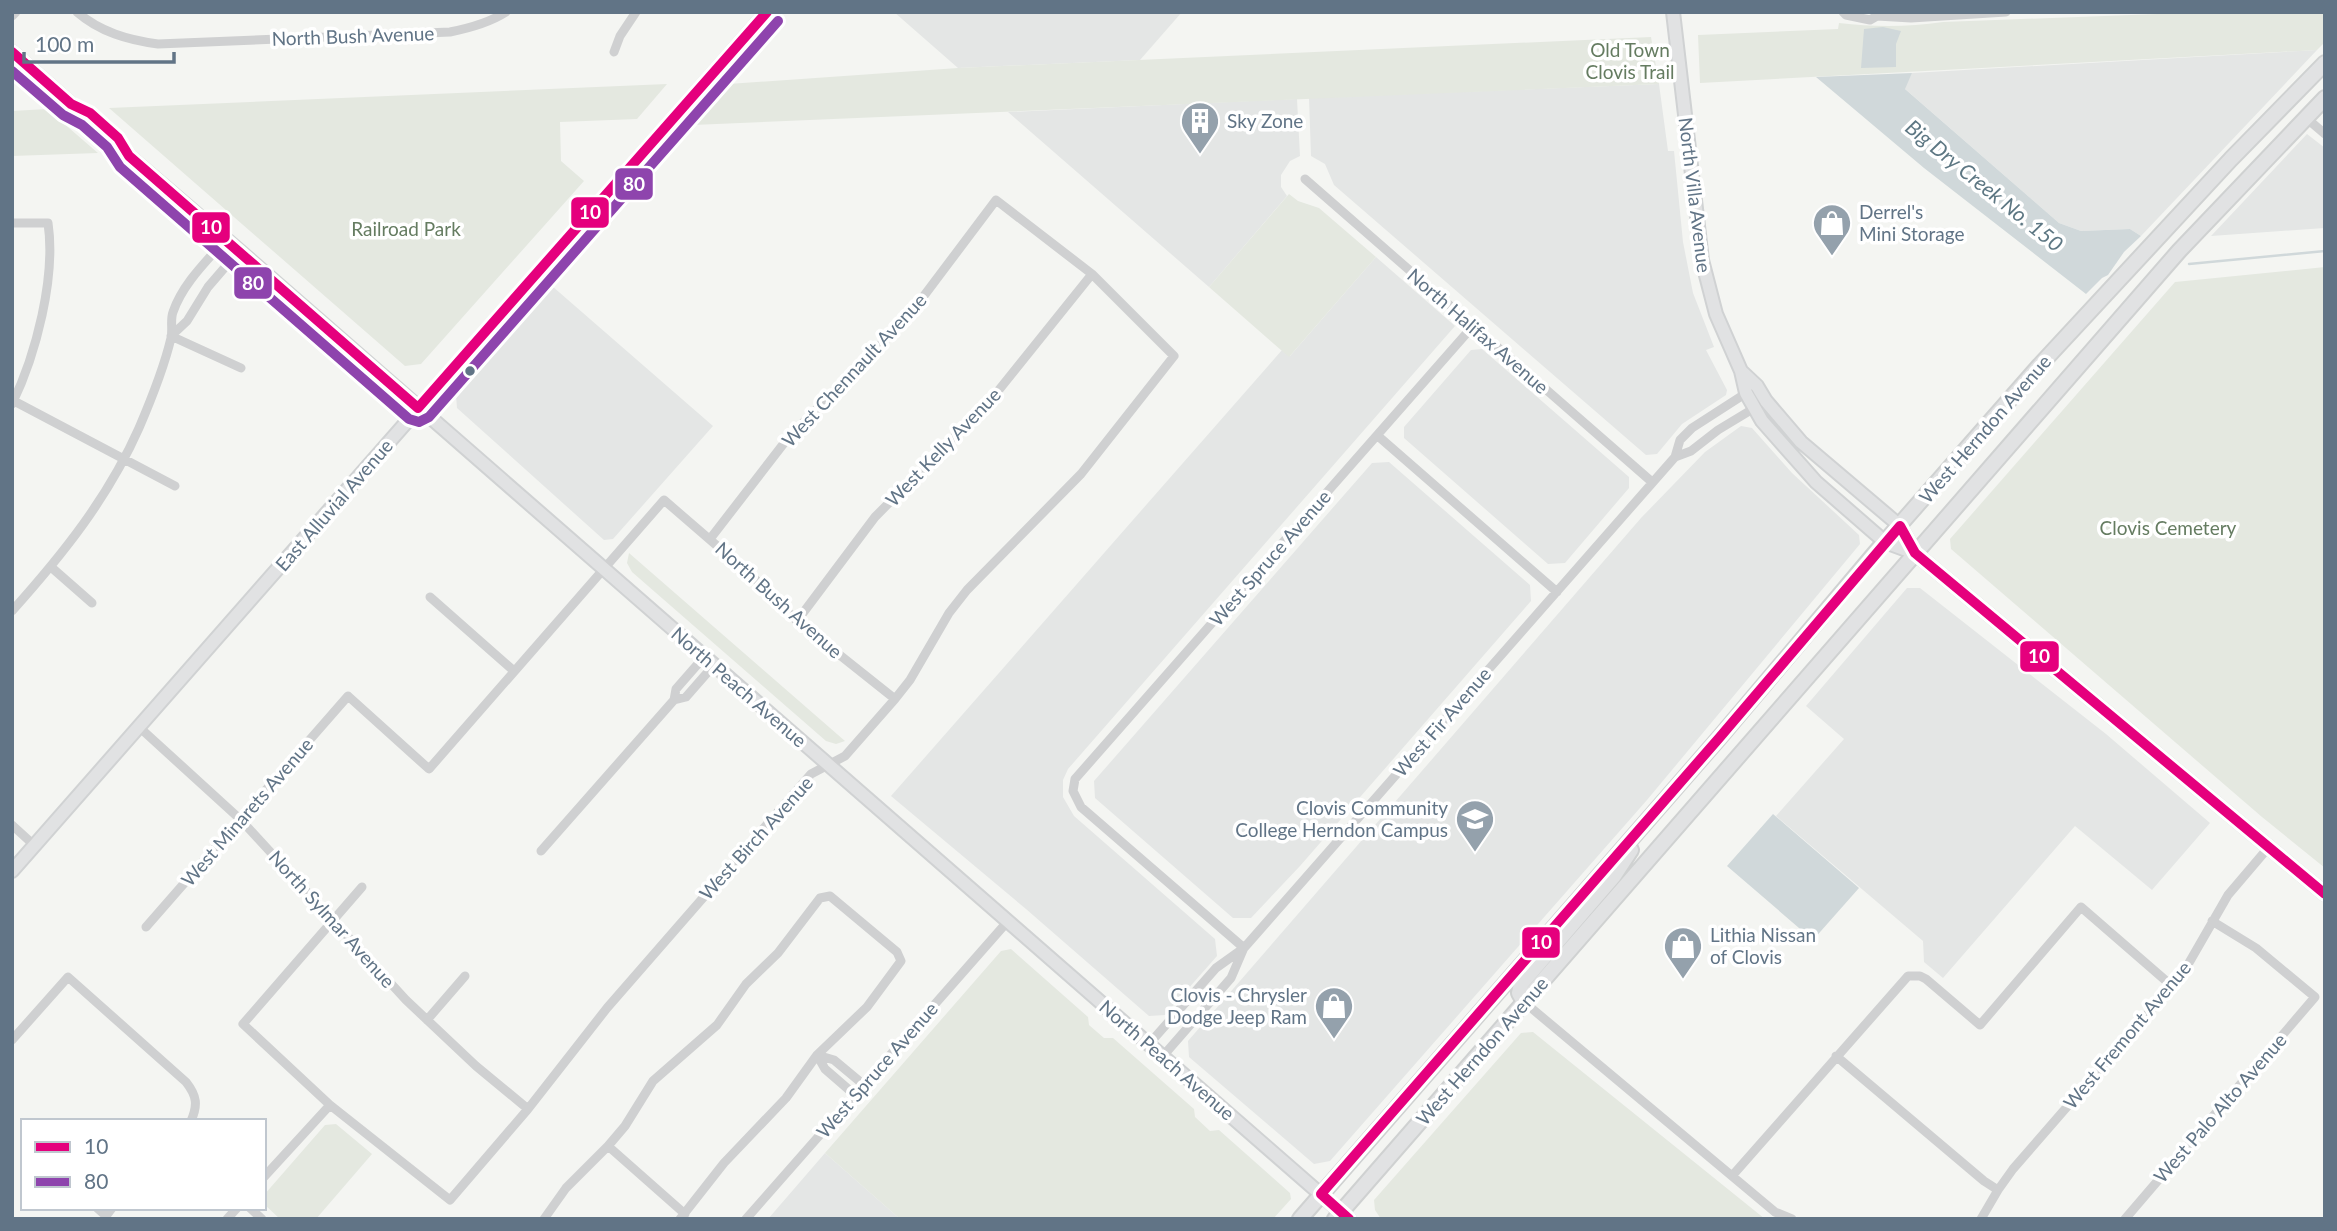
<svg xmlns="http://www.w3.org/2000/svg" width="2337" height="1231" font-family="Lato,sans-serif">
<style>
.built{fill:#e4e6e5}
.green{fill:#e4e8e0}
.water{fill:#d0d8da}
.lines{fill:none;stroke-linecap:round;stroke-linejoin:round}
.stream{stroke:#d0d8da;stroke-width:2.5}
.secondary-casing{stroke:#d0d2d3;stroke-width:16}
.primary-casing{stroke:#cfd1d1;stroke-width:18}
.street{stroke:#cfd0d1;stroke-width:9}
.secondary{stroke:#e1e2e3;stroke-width:12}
.primary{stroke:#e1e2e3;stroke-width:14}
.bus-1-casing{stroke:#fff;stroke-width:16}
.bus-2-casing{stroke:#fff;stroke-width:16}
.bus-1{stroke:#e5007d;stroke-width:10}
.bus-2{stroke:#8e44ad;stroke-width:10}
.bus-dot{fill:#617486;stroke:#fff;stroke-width:2.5}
.labels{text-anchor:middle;stroke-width:7;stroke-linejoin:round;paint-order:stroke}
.street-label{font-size:19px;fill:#617486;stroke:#fff}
.park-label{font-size:19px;fill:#657c61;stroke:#fff}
.poi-label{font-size:19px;fill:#617486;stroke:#fff;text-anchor:start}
.water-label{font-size:21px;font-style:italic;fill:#5d7783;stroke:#fff}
.line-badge{stroke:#fff;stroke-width:2.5}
.badge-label{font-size:19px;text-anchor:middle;font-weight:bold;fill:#fff}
</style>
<rect width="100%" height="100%" fill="#f4f5f2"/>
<!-- built -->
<path class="built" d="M894,12h288l-42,48 -182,8z
M2317,50l-176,186 -11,-7 -49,2 -22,-8 -155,-135 8,-15z
M1659,84l9,67h6l9,91 10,51 21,54 -8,3 21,40 -1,5 -44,29 -25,30 -11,1 -312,-270 -9,-21 -14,-8 -2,-58z
M1297,99l3,57 -10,5 -9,14v12l6,9 -78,91 -201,-175z
M2307,134l18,14v80l-114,8z
M1376,257l79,69 -387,443 -5,11v17l11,19 141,123 2,17 -52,59 -16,1 -123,-107 -135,-113 391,-446 8,6z
M552,286l161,140 -100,113 -9,1 -147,-132 -1,-13z
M1482,349l147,128v11l-64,75 -17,1 -144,-126v-11l67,-77z
M1741,426l11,2 40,45 67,62 1,9 -213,256 -317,361 -16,3 -125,-107 -1,-16 453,-523 64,-66z
M1389,462l141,123 1,16 -231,265 -49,52h-18l-138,-120 -1,-17 278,-318z
M1907,588h13l186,146 104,89 -58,67 -77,-64 -132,152 -19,-16 -1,-21 -147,-125 68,-77 -38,-33z
M825,1153l75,66h-132z"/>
<!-- green -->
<path class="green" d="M2210,12h115v30l-8,8 -617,33 -2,-48 140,-6 1,-6c35,4 69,4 104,-1z
M1651,37l8,47 -966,41 35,-41 230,-16z
M667,84l-30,35 -77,3 1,39 23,20 -163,183 -16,2 -296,-258z
M47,109l51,44 -86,3v-45z
M1289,194l9,7 21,7 57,49 -87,100 -80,-70z
M2325,267v601l-63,-51 -311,-268 -1,-10 225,-257z
M629,553l216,188 -9,3 -10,-3 -194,-169 -5,-9z
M1011,949l77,68 1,8 15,13h9l81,71 1,8 15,14 9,-1 71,63 1,6 -18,20h-373l-75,-66 176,-202z
M1533,1032l232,187h-384l-6,-9 -1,-10 147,-167z
M336,1124l36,30 -56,65h-36l-15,-14 -1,-10 61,-70z"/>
<!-- water -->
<path class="water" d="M1883,27l18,4 -5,13v23l-35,1 3,-39z
M1912,73l-7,16 154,134 22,8 49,-2 11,7 -17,16 -16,23 -6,3 -16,16 -162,-126 -108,-91z
M1773,814l86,74 -46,52 -86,-74z"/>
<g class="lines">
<!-- stream -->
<path class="stream" d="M2189,264l136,-13"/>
<!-- secondary casing -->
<g class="secondary-casing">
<path id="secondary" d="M1673,12l29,248 14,54 25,57 5,22 16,28 54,61 69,60 30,11 410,341
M12,52l59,52 12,19 28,24 18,9 97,83 1123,980
M71,105c25,11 44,27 58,51
M1741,371l16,15 9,15 35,41 99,84 15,27
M12,871l755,-859"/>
</g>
<!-- primary casing -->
<g class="primary-casing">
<path id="primary" d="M1524,1002l-5,-9 2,-9 93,-108 17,-26
M1300,1219l420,-482 155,-184 165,-188 191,-206 94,-96
M1335,1219l844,-968 146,-153"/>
</g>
<!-- street -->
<path class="street" d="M77,12c23,20 51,28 81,32l292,-12c20,-4 39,-9 56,-20
M1843,12l3,3 24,5 7,-4 34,2 95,-6
M12,16l4,-4
M614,52l6,-16 16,-24
M2305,117l20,17
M1305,179l347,303
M12,223h36c8,54 -12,132 -36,181
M171,336l16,-15 21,-34 31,-36
M171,336l70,32
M14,401l161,85
M1378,436l179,156
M1675,457l16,-6 27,-21 48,-29
M51,567l41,36
M430,597l84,74
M12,611c51,-57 96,-113 127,-183 12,-28 25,-60 32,-90 2,-9 -1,-18 2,-26 10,-29 34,-51 53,-73
M797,621l78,-104 115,-116 102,-127
M674,700l12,-3 28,-32
M139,727l102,93 165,180 70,66 52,43
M12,825l23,21
M541,851l133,-151 2,-11 28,-32
M362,887l-119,137 87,81 120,95 78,-91 79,-101 204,-234 34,-18 50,-57 15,-19 39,-67 18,-23 114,-116 93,-118 -82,-82 -96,-74 -88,117 -120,121 -78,101
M146,927l202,-231 81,73 235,-269 88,76 45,45 98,78
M1244,948l-163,-141 -8,-16 2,-12 398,-453
M1524,1002l251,210 17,7
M427,1020l38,-44
M12,1040l56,-63 118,105c11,14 12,23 5,39
M1149,1044l67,-76 28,-20 431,-491 5,-17 12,-12 59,-38
M1163,1056l68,-78 12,-28
M1836,1056l148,125 14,9
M855,1095l-30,-26 -8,-14 17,5 30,25
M608,1146l77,68
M1732,1176l176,-200h12l6,3 54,46 101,-118 91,79
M264,1177l66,-72
M97,1208l9,8 6,-8
M250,1208l12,11
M227,1219l10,-11
M544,1219l22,-31 42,-42 17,-20 28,-45 64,-56 29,-41 32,-31 42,-55 10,-2 67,56 4,9 -34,46 -50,48 -31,43 -62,65 -44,56
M746,1219l262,-298
M1981,1219l17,-29 15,-21 159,-183 14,-18 42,-73 40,-47
M2125,1219l190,-222 -59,-49 -44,-27"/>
<!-- secondary -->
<use href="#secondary" class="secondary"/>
<!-- primary -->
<use href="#primary" class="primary"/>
<!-- bus-1 casing -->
<g class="bus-1-casing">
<path id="bus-1" d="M12,52l59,52 19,9 28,25 11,18 289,252 349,-396
M1349,1219l-28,-25 399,-457 180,-211 15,27 410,341"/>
</g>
<!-- bus-2 casing -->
<g class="bus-2-casing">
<path id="bus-2" d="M12,71l51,44 19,10 25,22 13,20 289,252 10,3 10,-5 349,-396"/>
</g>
<!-- bus-1 -->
<use href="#bus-1" class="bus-1"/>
<!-- bus-2 -->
<use href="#bus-2" class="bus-2"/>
</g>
<!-- icons -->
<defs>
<g id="building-pin" transform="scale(2.0125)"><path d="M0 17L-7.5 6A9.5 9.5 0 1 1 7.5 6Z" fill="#94a1ac" stroke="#fff"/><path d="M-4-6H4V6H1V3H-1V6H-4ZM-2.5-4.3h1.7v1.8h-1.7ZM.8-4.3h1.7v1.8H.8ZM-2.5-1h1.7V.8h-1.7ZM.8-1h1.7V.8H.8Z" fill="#fff"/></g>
<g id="shop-pin" transform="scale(2.0125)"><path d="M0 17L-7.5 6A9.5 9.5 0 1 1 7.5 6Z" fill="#94a1ac" stroke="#fff"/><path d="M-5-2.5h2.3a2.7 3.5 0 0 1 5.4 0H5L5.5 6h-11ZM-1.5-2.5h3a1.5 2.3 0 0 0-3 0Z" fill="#fff"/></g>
<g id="university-pin" transform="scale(2.0125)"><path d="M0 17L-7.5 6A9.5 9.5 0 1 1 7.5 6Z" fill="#94a1ac" stroke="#fff"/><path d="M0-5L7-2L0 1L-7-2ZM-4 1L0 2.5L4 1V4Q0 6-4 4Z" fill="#fff"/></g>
</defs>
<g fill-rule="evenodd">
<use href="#building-pin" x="1200" y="121"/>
<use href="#shop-pin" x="1832" y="223"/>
<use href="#university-pin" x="1475" y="819"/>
<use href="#shop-pin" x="1683" y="946"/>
<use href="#shop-pin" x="1334" y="1006"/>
</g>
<!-- markers -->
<circle class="bus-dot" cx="470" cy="371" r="6"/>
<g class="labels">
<!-- street labels -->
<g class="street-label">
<text transform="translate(353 36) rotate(-2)" y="7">North Bush Avenue</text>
<text transform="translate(1695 195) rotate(83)" y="7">North Villa Avenue</text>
<text transform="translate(1478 331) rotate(41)" y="7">North Halifax Avenue</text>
<text transform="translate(854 370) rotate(-47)" y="7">West Chennault Avenue</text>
<text transform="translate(1985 429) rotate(-49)" y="7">West Herndon Avenue</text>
<text transform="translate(943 447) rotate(-46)" y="7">West Kelly Avenue</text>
<text transform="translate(334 505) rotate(-49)" y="7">East Alluvial Avenue</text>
<text transform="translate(1270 558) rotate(-49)" y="7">West Spruce Avenue</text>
<text transform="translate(779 600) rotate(42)" y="7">North Bush Avenue</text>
<text transform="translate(739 687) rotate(41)" y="7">North Peach Avenue</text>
<text transform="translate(1442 722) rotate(-49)" y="7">West Fir Avenue</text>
<text transform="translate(247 812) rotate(-49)" y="7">West Minarets Avenue</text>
<text transform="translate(756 838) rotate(-48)" y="7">West Birch Avenue</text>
<text transform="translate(332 919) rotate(48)" y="7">North Sylmar Avenue</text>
<text transform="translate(2127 1035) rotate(-50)" y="7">West Fremont Avenue</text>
<text transform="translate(1482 1051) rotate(-49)" y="7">West Herndon Avenue</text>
<text transform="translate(1167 1060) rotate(41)" y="7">North Peach Avenue</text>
<text transform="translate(877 1070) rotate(-49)" y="7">West Spruce Avenue</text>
<text transform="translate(2220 1108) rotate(-49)" y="7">West Palo Alto Avenue</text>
</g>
<!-- park labels -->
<g class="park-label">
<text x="1630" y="57">Old Town<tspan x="1630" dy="22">Clovis Trail</tspan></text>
<text x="406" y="236">Railroad Park</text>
<text x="2168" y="535">Clovis Cemetery</text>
</g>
<!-- poi labels -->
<g class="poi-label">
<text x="1227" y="128">Sky Zone</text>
<text x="1859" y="219">Derrel's<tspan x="1859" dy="22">Mini Storage</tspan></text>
<text x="1448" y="815" text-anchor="end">Clovis Community<tspan x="1448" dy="22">College Herndon Campus</tspan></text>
<text x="1710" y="942">Lithia Nissan<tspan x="1710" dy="22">of Clovis</tspan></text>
<text x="1307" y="1002" text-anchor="end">Clovis - Chrysler<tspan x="1307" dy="22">Dodge Jeep Ram</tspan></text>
</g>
<!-- water labels -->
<g class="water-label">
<text transform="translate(1984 186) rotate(39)" y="7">Big Dry Creek No. 150</text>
</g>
</g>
<g class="line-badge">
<rect x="614" y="167" width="40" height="34" rx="7" fill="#8e44ad"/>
<rect x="570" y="196" width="40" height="33" rx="7" fill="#e5007d"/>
<rect x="191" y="211" width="40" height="33" rx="7" fill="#e5007d"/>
<rect x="233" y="266" width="40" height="34" rx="7" fill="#8e44ad"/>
<rect x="2019" y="640" width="41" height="33" rx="7" fill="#e5007d"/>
<rect x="1521" y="926" width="40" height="33" rx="7" fill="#e5007d"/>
</g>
<g class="badge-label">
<text x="634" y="191">80</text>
<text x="590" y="219">10</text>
<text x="211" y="234">10</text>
<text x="253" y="290">80</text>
<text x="2039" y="663">10</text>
<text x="1541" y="949">10</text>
</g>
<!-- border -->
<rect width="2337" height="1231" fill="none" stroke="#617486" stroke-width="28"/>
<!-- legend -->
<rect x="21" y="1119" width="245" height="91" fill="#ffffff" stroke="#c0c7cf" stroke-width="2"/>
<rect x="35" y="1142" width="35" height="10" fill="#e5007d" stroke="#c0c7cf" stroke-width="2"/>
<text x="84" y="1154" font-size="21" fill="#617486">10</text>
<rect x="35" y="1177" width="35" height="10" fill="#8e44ad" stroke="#c0c7cf" stroke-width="2"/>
<text x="84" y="1189" font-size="21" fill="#617486">80</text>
<!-- scale -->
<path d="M24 52v10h150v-10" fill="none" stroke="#617486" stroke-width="3.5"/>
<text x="35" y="52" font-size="21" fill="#617486" stroke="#ffffff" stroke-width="5" paint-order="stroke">100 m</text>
</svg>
